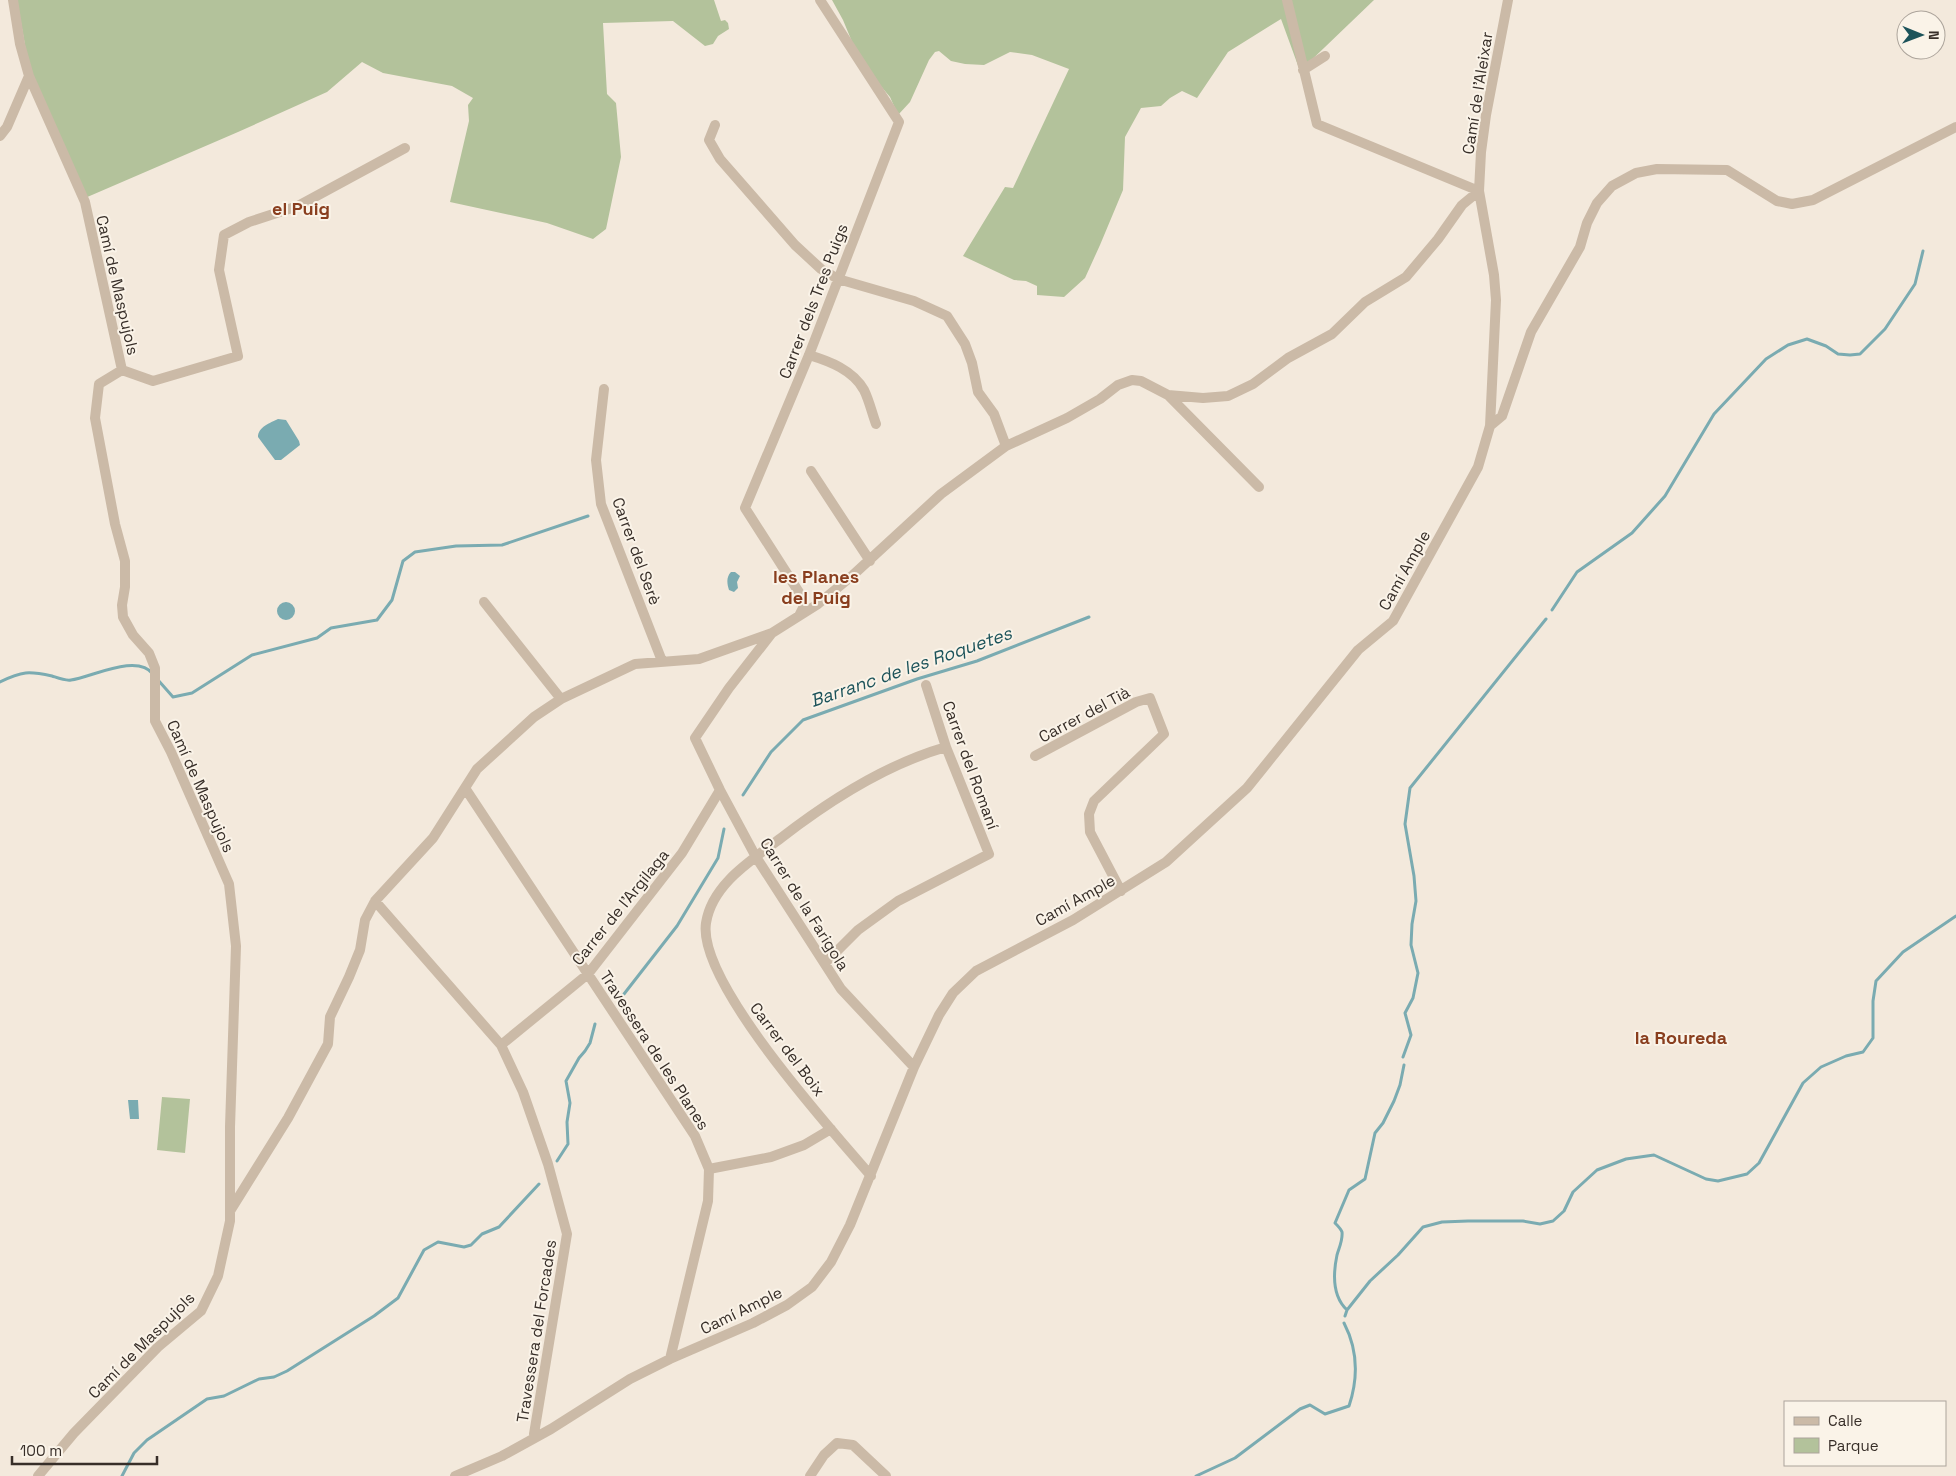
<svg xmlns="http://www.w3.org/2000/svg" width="1956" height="1476" font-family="'Space Grotesk',sans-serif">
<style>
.green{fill:#b3c29b}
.water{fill:#7aabb1}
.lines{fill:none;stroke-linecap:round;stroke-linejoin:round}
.stream{stroke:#7aabb1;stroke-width:3}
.minor{stroke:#cbbaa7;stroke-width:10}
.labels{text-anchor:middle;stroke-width:4;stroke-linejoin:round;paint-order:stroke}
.street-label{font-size:16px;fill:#372e28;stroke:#faf3e8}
.neighbourhood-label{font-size:18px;font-weight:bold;fill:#893e1e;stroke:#faf3e8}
.water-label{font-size:18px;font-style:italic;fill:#1c535a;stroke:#faf3e8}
</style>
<rect width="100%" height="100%" fill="#f3e9dc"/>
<!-- green -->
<path class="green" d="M17,0h697l7,21 4,-1 3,3 1,6 -11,7 -5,8 -8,2 -32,-25 -70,2 4,71 9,9 5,54 -15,72 -13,10 -46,-16 -97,-21 19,-81 -1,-16 5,-7 -21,-12 -69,-13 -21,-11 -35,30 -89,40 -153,66 -56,-130z
M832,0h542l-74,71 -19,-52 -53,33 -31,46 -15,-7 -12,7 -9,8 -20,2 -16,29 -2,53 -23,55 -15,33 -21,19 -27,-2v-9l-11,-5 -12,-1 -51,-24 42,-69 8,1 56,-119 -37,-14 -22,-3 -26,13 -19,-1 -14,-3 -12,-10 -4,1 -6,8 -19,42 -12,13 -8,-18 -16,-19 -19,-29 -12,-29z
M162,1097l28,2 -5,54 -28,-3z"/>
<!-- water -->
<path class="water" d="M278,419l8,1 13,21 1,4 -19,15h-6l-17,-23c0,-10 12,-14 20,-18z
M731,572h4l5,4 -3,6 1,6 -4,4 -5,-2c-2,-6 -3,-13 2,-18z
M277 611a9 9 0 1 1 18 0a9 9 0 1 1-18 0Z
M128,1100h10l1,19h-9z"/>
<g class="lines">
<!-- stream -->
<path class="stream" d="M1552,610l25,-38 55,-39 33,-37 49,-82 52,-55 22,-14 19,-6 19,7 12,8 12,1 10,-1 25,-25 30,-45 8,-33
M158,680l15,17 19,-4 60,-38 65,-17 14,-10 46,-8 15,-20 11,-39 12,-9 41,-6 46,-1 86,-29
M0,682c22,-11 29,-11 52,-6 6,2 13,5 19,4 21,-3 66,-27 82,-6
M743,795l28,-43 32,-32 114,-41 60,-18 112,-44
M624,994l53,-68 41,-68 6,-29
M1403,1057l8,-22 -6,-22 8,-15 5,-25 -7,-28 1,-21 4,-23 -2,-25 -9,-52 5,-36 136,-169
M557,1161l11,-17 -1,-22 3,-19 -4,-22 13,-23 6,-7 5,-8 5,-19
M1347,1310c-15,-14 -14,-36 -10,-55 2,-7 6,-15 5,-23 -1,-3 -4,-6 -7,-9l14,-33 16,-11 10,-46 8,-10 11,-22 6,-16 4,-20
M1345,1316l2,-6 23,-29 28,-26 25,-28 19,-5 26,-1h55l17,3 13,-3 11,-10 9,-19 24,-22 29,-11 28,-4 52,24 12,2 29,-7 12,-11 44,-80 18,-16 25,-11 17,-4 10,-14v-37l3,-20 27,-29 53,-36
M122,1476l12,-23 13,-13 60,-41 17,-3 35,-17 15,-2 13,-6 87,-55 24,-18 26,-48 14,-8 26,5 7,-2 11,-11 17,-7 40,-43
M1196,1476l39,-18 65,-49 10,-4 15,9 24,-8c9,-27 9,-56 -5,-83"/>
<!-- minor -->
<path class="minor" d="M13,0l7,44 9,32 56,126 37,168 -23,14 -4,34 20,106 10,37v26l-3,18 1,12 10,18 16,18 6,15v53l16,31 58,132 7,62 -6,181v94l-12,55 -17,35 -43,36 -84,86 -36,43
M1287,0l30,124 162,67
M1303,70l22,-14
M715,125l-6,15 11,19 75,86 26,24 17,10 76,22 33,15 18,28 7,19 6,29 16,22 12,32
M0,136l7,-9 22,-51
M809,355c20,6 44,15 55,35 5,10 8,23 12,34
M122,370l31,11 85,-25 -19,-86 5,-35 25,-13 49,-16 107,-58
M604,389l-8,71 5,44 61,157
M1168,395l91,92
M1490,426l12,-10 29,-84 49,-85 7,-24 10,-20 15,-17 24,-13 21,-4 70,1 50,31 15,3 21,-4 143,-73
M811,471l59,90
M484,602l77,97
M799,616l5,-10 -2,-9 -57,-89 64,-153 90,-233 -79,-122
M772,633l-43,55 -34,50 25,52 36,67 85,132 73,78
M1035,756l101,-54 14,-4 14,36 -70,67 -5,13 1,18 31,59
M465,788l230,348 14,33 -1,32 -38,158
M375,901l126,144 22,47 25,72 19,70 -33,200
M825,963l33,-33 40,-29 91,-47 -43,-107 -20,-62
M501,1045l87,-71 94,-121 38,-63
M709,1169l62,-12 33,-12 27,-16
M871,1176c-40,-47 -174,-194 -165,-253 6,-39 46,-63 75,-85 49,-38 106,-74 165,-91
M230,1211l58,-93 40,-74 2,-27 19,-40 11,-27 5,-30 10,-19 58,-63 44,-69 57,-52 27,-18 74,-35 64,-5 73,-26 46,-29 35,-29 88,-81 65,-48 61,-28 33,-19 18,-14 14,-5 9,1 27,14 35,3 25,-2 25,-12 35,-26 44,-24 33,-32 41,-25 32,-38 24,-34 17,-14
M455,1476l47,-20 49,-27 79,-50 40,-20 83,-36 34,-18 25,-18 19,-25 19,-37 64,-158 25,-52 14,-22 23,-22 97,-51 93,-58 81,-74 111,-138 35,-29 85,-154 12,-41 6,-126 -2,-25 -15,-84 2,-39 5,-37 22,-115
M810,1476l14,-21 13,-12 16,2 33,31"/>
</g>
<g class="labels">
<!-- street labels -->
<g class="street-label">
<text transform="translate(1477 93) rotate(-81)" y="6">Camí de l'Aleixar</text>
<text transform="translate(118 285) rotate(77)" y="6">Camí de Maspujols</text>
<text transform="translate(813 301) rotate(-69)" y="6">Carrer dels Tres Puigs</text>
<text transform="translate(637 551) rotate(70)" y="6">Carrer del Serè</text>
<text transform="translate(1404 570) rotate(-61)" y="6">Camí Ample</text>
<text transform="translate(1084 714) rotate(-28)" y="6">Carrer del Tià</text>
<text transform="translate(971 765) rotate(70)" y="6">Carrer del Romaní</text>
<text transform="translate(201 786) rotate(66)" y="6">Camí de Maspujols</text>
<text transform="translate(1075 900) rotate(-29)" y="6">Camí Ample</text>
<text transform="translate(805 904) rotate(58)" y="6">Carrer de la Farigola</text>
<text transform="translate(620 907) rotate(-51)" y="6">Carrer de l'Argilaga</text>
<text transform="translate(788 1049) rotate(53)" y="6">Carrer del Boix</text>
<text transform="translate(655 1050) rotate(57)" y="6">Travessera de les Planes</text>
<text transform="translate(741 1310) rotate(-26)" y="6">Camí Ample</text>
<text transform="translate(536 1331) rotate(-81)" y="6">Travessera del Forcades</text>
<text transform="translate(141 1345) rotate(-45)" y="6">Camí de Maspujols</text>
</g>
<!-- neighbourhood labels -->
<g class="neighbourhood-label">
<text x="301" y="215">el Puig</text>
<text x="816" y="583">les Planes<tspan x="816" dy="21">del Puig</tspan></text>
<text x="1681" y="1044">la Roureda</text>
</g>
<!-- water labels -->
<g class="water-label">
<text transform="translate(911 667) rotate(-19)" y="6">Barranc de les Roquetes</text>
</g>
</g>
<!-- legend -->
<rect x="1784" y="1401" width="162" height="65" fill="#faf3e8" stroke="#aca49b"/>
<rect x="1794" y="1417" width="25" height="8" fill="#cbbaa7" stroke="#aca49b"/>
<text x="1828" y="1426" font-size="15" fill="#372e28">Calle</text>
<rect x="1794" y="1438" width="25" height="15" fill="#b3c29b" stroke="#aca49b"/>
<text x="1828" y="1451" font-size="15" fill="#372e28">Parque</text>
<!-- north arrow -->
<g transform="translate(1921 35) rotate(91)"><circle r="24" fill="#faf3e8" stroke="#aca49b"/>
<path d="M0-4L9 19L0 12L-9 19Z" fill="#1c535a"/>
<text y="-8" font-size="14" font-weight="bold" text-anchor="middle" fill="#372e28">N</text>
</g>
<!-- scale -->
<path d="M12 1456v8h145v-8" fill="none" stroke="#372e28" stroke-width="2.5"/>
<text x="20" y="1456" font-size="15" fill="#372e28" stroke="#faf3e8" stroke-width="4" paint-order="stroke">100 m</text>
</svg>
